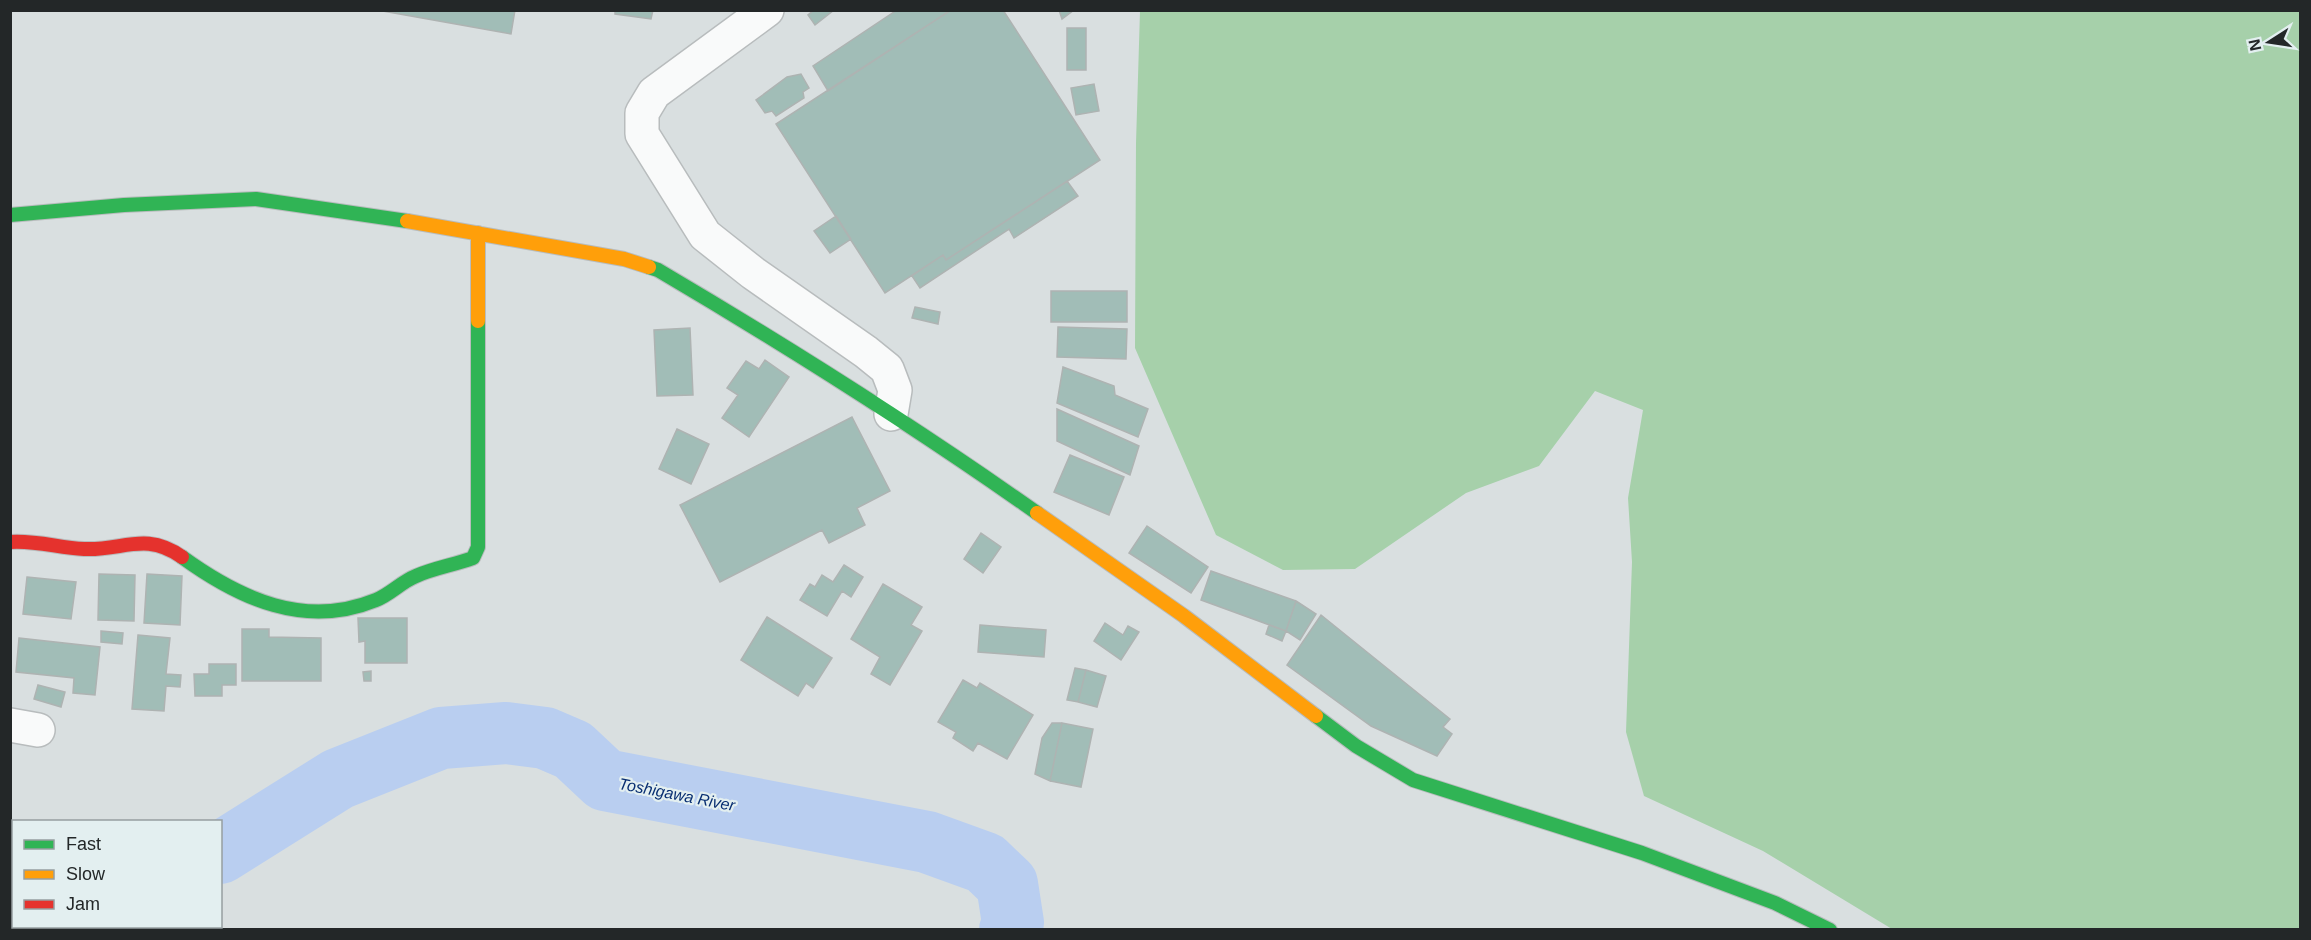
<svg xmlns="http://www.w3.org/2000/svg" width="2311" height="940" font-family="Helvetica,sans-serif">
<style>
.forest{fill:#a6d0aa}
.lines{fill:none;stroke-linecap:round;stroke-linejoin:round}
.river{stroke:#b9cef0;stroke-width:62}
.building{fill:#a1bdb7;stroke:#aeb3b2;stroke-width:1.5}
.street-casing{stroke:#b8bcbd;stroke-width:36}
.fast-casing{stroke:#b8bcbd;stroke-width:16}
.slow-casing{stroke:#b8bcbd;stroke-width:16}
.jam-casing{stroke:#b8bcbd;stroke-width:16}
.street{stroke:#f9fafa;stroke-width:33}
.fast{stroke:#30b455;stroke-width:14}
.slow{stroke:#ff9f0a;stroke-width:14}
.jam{stroke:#e5322d;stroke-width:14}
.labels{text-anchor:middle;stroke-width:4.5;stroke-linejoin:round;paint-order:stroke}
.water-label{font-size:16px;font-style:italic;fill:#092f72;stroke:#e3eff0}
</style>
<rect width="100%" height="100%" fill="#d9dfe0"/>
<!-- forest -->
<path class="forest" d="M1140,11h1160v918h-408l-129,-78 -119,-55 -18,-64 6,-170 -4,-64 15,-88 -48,-19 -56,75 -73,27 -111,76 -72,1 -67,-35 -81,-187 1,-205z"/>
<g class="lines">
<!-- river -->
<path class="river" d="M220,853l118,-74 103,-41 65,-5 39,5 28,12 32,30 322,62 58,21 22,21 6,39 -3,7
M27,930l9,-4"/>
</g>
<!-- building -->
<path class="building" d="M377,10h138l-4,24z
M615,10h38l-2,9 -36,-5z
M814,10h20l-19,15 -7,-10z
M897,10h54l-123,81 -15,-25z
M951,10h52l97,150 -154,100 -3,-5 -58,38 -109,-169z
M1059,10h15l-12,9z
M1067,28h19v42h-19z
M801,74l8,14 -6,4 1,6 -28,18 -4,-5 -7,2 -9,-13 31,-23z
M1094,84l5,27 -23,4 -5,-27z
M1067,181l11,15 -64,42 -5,-9 -89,59 -8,-12 31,-21 3,5z
M836,216l15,23 -21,14 -16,-22z
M1051,291h76v31h-76z
M915,307l25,5 -2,12 -26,-6z
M1058,327l69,2 -1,30 -69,-2z
M690,328l3,67 -36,1 -3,-66z
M765,360l24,17 -40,60 -27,-19 16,-23 -11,-7 19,-27 13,8z
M1063,367l51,19 1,9 33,14 -10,28 -81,-34z
M1057,409l82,37 -9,29 -73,-34z
M852,417l38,74 -33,17 8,17 -36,18 -7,-13 -102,52 -40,-77z
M677,429l32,15 -18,40 -32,-15z
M1070,455l54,22 -15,38 -55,-23z
M1147,526l61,41 -17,26 -62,-40z
M981,533l20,14 -18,26 -19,-14z
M844,565l19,12 -12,20 -9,-6 -15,25 -27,-16 10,-16 5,3 7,-12 11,7z
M1211,571l85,30 -10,30 -85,-31z
M99,574l36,1 -1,46 -36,-1z
M147,574l35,2 -2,49 -36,-2z
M27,577l49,5 -5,37 -48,-5z
M883,584l39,23 -11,18 11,6 -32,54 -19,-11 9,-17 -29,-18z
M1296,601l20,13 -16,26 -14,-9z
M1321,615l129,104 -7,8 9,7 -15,22 -66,-30 -84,-61z
M767,617l65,41 -19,30 -7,-5 -8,13 -57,-36z
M358,618h49v45h-42v-22l-6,1z
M1105,623l18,12 5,-9 11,6 -18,28 -27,-19z
M980,625l66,5 -2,27 -66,-5z
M1269,625l17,6 -4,10 -16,-7z
M242,629h27v8l52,1v43h-79z
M101,631l22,2 -1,11 -21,-2z
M138,635l32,3 -4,36 15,1 -1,12 -14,-1 -2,25 -32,-2z
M19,638l81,9 -5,48 -22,-2 1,-15 -58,-6z
M209,664h27v21h-14v11h-27l-1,-22h15z
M1075,668l11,2 -8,32 -11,-2z
M1086,670l20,6 -9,31 -19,-5z
M371,671v10h-7l-1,-9z
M963,680l14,8 3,-5 53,32 -26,44 -29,-16 -5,8 -20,-13 3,-6 -18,-10z
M38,685l27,7 -4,15 -27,-8z
M1052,723h10l-12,58 -15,-7 7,-36z
M1062,723l31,6 -12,58 -31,-6z"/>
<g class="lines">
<!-- street casing -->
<g class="street-casing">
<path id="street" d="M767,10l-113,83 -12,20v21l63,101 48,38 113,79 21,17 8,21 -4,24
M10,725l28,5"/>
</g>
<!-- fast casing -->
<g class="fast-casing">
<path id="fast" d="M10,215l114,-10 132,-6 151,22
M649,267l9,3c129,76 257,157 379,243
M182,557c58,42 123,72 194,43 15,-6 25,-18 40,-24 18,-8 38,-11 57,-18l5,-11v-226
M1316,716l40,30 57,34 229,73 133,50 55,27"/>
</g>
<!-- slow casing -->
<g class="slow-casing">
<path id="slow" d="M407,221l217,38 25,8
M478,233v88
M1037,513l147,103 132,100"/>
</g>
<!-- jam casing -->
<g class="jam-casing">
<path id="jam" d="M10,542c26,-2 49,6 74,7 39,2 61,-18 98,8"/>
</g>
<!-- street -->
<use href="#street" class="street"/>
<!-- fast -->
<use href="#fast" class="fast"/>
<!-- slow -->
<use href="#slow" class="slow"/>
<!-- jam -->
<use href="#jam" class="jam"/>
</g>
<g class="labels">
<!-- water labels -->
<g class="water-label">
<text transform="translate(677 794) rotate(11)" y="6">Toshigawa River</text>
</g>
</g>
<!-- border -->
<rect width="2311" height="940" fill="none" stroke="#232728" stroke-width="24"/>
<!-- legend -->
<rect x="12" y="820" width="210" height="108" fill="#e3eff0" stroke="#969fa0" stroke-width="1.5"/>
<rect x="24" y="840" width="30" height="9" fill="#30b455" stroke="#969fa0" stroke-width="1.5"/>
<text x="66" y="850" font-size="18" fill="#232728">Fast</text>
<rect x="24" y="870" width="30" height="9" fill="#ff9f0a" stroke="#969fa0" stroke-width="1.5"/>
<text x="66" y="880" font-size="18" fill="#232728">Slow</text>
<rect x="24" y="900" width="30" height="9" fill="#e5322d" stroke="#969fa0" stroke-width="1.5"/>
<text x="66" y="910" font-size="18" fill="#232728">Jam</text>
<!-- north arrow -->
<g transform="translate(2269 42) rotate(258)" stroke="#e3eff0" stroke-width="4.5" paint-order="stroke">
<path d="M0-4.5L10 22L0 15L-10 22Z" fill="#232728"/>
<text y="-9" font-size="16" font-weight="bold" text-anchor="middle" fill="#232728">N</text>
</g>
</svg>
